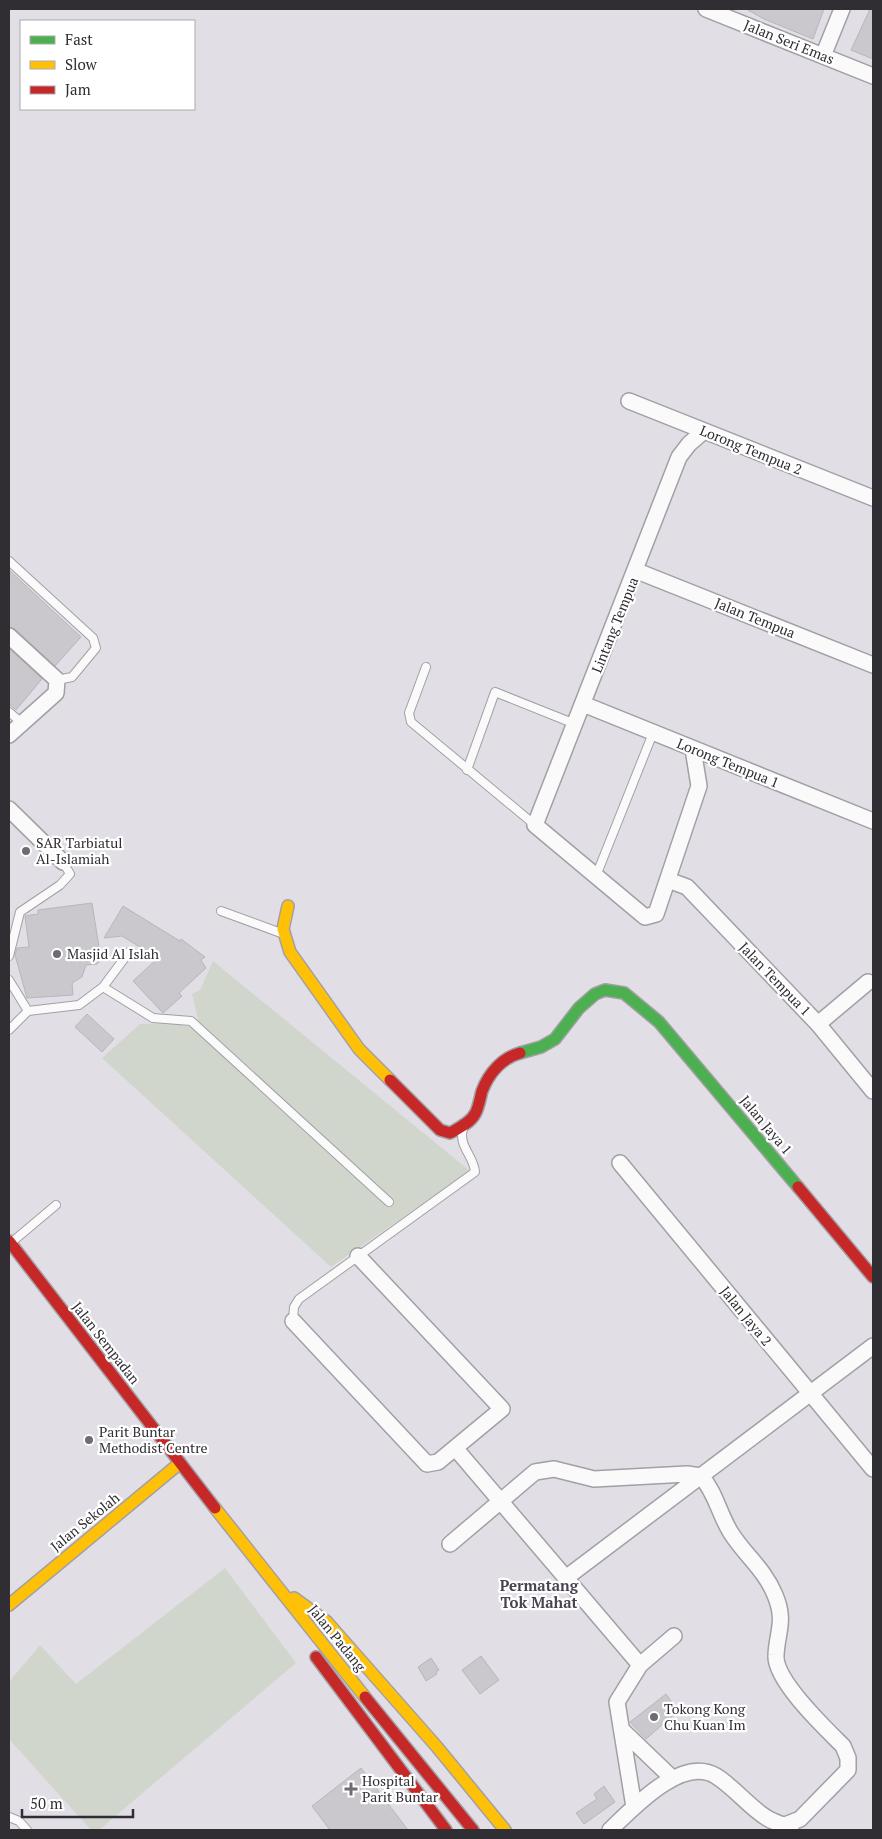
<svg xmlns="http://www.w3.org/2000/svg" width="882" height="1839" font-family="'PT Serif',serif">
<style>
.green{fill:#d0d6cc}
.building{fill:#cac7cd;stroke:#b8b6bc}
.lines{fill:none;stroke-linecap:round;stroke-linejoin:round}
.lane-casing{stroke:#a29fa5;stroke-width:10}
.street-casing{stroke:#a29fa5;stroke-width:18}
.fast-casing{stroke:#a29fa5;stroke-width:14}
.slow-casing{stroke:#a29fa5;stroke-width:14}
.jam-casing{stroke:#a29fa5;stroke-width:14}
.lane{stroke:#fbfafb;stroke-width:8}
.street{stroke:#fbfafb;stroke-width:15}
.fast{stroke:#4caf50;stroke-width:11}
.slow{stroke:#ffc107;stroke-width:11}
.jam{stroke:#c62828;stroke-width:11}
.poi-dot{fill:#6e6b72;stroke:#fff;stroke-width:2}
.labels{text-anchor:middle;stroke-width:4.5;stroke-linejoin:round;paint-order:stroke}
.street-label{font-size:14px;fill:#302d33;stroke:#fff}
.poi-label{font-size:14px;fill:#302d33;stroke:#fff;text-anchor:start}
.neighbourhood-label{font-size:15px;font-weight:bold;fill:#484350;stroke:#fff}
</style>
<rect width="100%" height="100%" fill="#e2dee6"/>
<!-- green -->
<path class="green" d="M213,961l257,210 -139,96 -229,-209 38,-34 32,-1 20,4 6,-8 -6,-25 8,-4z
M225,1568l71,95 -197,167h-8l-82,-91v-57l31,-37 36,39z"/>
<!-- building -->
<path class="building" d="M746,9h78l-11,30 -49,-20z
M870,9h3v50l-22,-9z
M9,570l72,67 -26,29 -40,-37 -6,-2z
M9,648l33,31 -26,31 -7,-6z
M92,903l9,57 -4,4 -11,1 -4,12 -10,6 1,12 -46,3 -12,-43 2,-7 12,-1 -4,-31 13,-2v-4z
M123,906l57,35 1,-2 24,18 -4,3 5,8 -27,25 3,3 -19,17 -30,-32 25,-23 -36,-22 -18,2z
M87,1014l27,25 -12,13 -27,-25z
M481,1656l18,24 -19,14 -18,-24z
M431,1658l8,12 -3,2 1,2 -11,7 -8,-14z
M666,1694l12,17 -32,28 -16,-17z
M361,1768l47,62h-78l-18,-24z
M604,1786l11,16 -31,22 -8,-11 21,-14 -3,-5z"/>
<g class="lines">
<!-- lane casing -->
<g class="lane-casing">
<path id="lane" d="M9,561l84,77 3,10 -24,29 -15,3
M426,667l-17,46 2,9 124,103
M9,712l13,11
M467,770l28,-78 80,32
M596,876l57,-143
M221,911l60,22
M9,956l11,-44 40,-27 10,-11 -7,-12
M9,980l19,31
M103,987l50,31 38,3 198,181
M9,1030l19,-19 51,-6 24,-18 26,-35
M12,1242l44,-37
M293,1321l1,-14 5,-8 176,-127c-1,-16 -17,-26 -12,-43
M9,1817l10,4 8,9"/>
</g>
<!-- street casing -->
<g class="street-casing">
<path id="street" d="M706,9l167,67
M823,56l19,-47
M629,401l244,97
M637,571l236,94
M9,636l48,44 -1,13 -47,42
M583,704l290,117
M693,749l6,37 -43,128 -11,3 -110,-92 144,-368 10,-13 15,-13
M9,809l54,53
M668,880l19,7 131,137 55,67
M818,1024l50,-42
M620,1163l253,306
M293,1321l134,143 11,-2 64,-53 -144,-153
M456,1449l184,216
M450,1544l85,-72 19,-3 40,10 93,-5 14,2c15,17 18,38 30,57 14,22 34,37 44,62 11,26 2,37 1,60 -2,25 49,73 67,91l5,12v12l-48,49 -15,6
M567,1577l306,-231
M622,1730l50,48
M634,1807l-17,-105 23,-37 34,-29
M610,1830c23,-22 72,-75 106,-54 19,12 33,31 51,42 8,5 17,6 24,12"/>
</g>
<!-- fast casing -->
<g class="fast-casing">
<path id="fast" d="M520,1053l21,-6 14,-8 24,-31 16,-14 10,-4 19,3 35,29 139,165"/>
</g>
<!-- slow casing -->
<g class="slow-casing">
<path id="slow" d="M288,906l-5,23 7,23 69,97 31,31
M215,1508l150,189
M294,1598l33,24 110,125 68,83
M9,1605l171,-142"/>
</g>
<!-- jam casing -->
<g class="jam-casing">
<path id="jam" d="M390,1080l50,50 10,3c9,-5 20,-10 25,-19 4,-7 5,-16 7,-23 7,-18 20,-33 38,-38
M798,1187l75,90
M9,1241l206,267
M316,1657l130,173
M365,1697l108,133"/>
</g>
<!-- lane -->
<use href="#lane" class="lane"/>
<!-- street -->
<use href="#street" class="street"/>
<!-- fast -->
<use href="#fast" class="fast"/>
<!-- slow -->
<use href="#slow" class="slow"/>
<!-- jam -->
<use href="#jam" class="jam"/>
</g>
<!-- markers -->
<g class="poi-dot">
<circle cx="26" cy="851" r="5"/>
<circle cx="57" cy="954" r="5"/>
<circle cx="89" cy="1440" r="5"/>
<circle cx="654" cy="1717" r="5"/>
<path d="M348.5 1781.5h5v5h5v5h-5v5h-5v-5h-5v-5h5z"/>
</g>
<g class="labels">
<!-- street labels -->
<g class="street-label">
<text transform="translate(789 42) rotate(22)" y="5">Jalan Seri Emas</text>
<text transform="translate(751 450) rotate(22)" y="5">Lorong Tempua 2</text>
<text transform="translate(755 618) rotate(22)" y="5">Jalan Tempua</text>
<text transform="translate(615 625) rotate(-68)" y="5">Lintang Tempua</text>
<text transform="translate(728 763) rotate(22)" y="5">Lorong Tempua 1</text>
<text transform="translate(775 979) rotate(46)" y="5">Jalan Tempua 1</text>
<text transform="translate(766 1125) rotate(50)" y="5">Jalan Jaya 1</text>
<text transform="translate(746 1316) rotate(51)" y="5">Jalan Jaya 2</text>
<text transform="translate(106 1343) rotate(52)" y="5">Jalan Sempadan</text>
<text transform="translate(85 1522) rotate(-39)" y="5">Jalan Sekolah</text>
<text transform="translate(337 1638) rotate(51)" y="5">Jalan Padang</text>
</g>
<!-- poi labels -->
<g class="poi-label">
<text x="36" y="848">SAR Tarbiatul<tspan x="36" dy="16">Al-Islamiah</tspan></text>
<text x="67" y="959">Masjid Al Islah</text>
<text x="99" y="1437">Parit Buntar<tspan x="99" dy="16">Methodist Centre</tspan></text>
<text x="664" y="1714">Tokong Kong<tspan x="664" dy="16">Chu Kuan Im</tspan></text>
<text x="362" y="1786">Hospital<tspan x="362" dy="16">Parit Buntar</tspan></text>
</g>
<!-- neighbourhood labels -->
<g class="neighbourhood-label">
<text x="539" y="1591">Permatang<tspan x="539" dy="17">Tok Mahat</tspan></text>
</g>
</g>
<!-- border -->
<rect width="882" height="1839" fill="none" stroke="#302d33" stroke-width="20"/>
<!-- legend -->
<rect x="20" y="20" width="175" height="90" fill="#ffffff" stroke="#acabad"/>
<rect x="30" y="36" width="25" height="8" fill="#4caf50" stroke="#acabad"/>
<text x="65" y="45" font-size="15" fill="#302d33">Fast</text>
<rect x="30" y="61" width="25" height="8" fill="#ffc107" stroke="#acabad"/>
<text x="65" y="70" font-size="15" fill="#302d33">Slow</text>
<rect x="30" y="86" width="25" height="8" fill="#c62828" stroke="#acabad"/>
<text x="65" y="95" font-size="15" fill="#302d33">Jam</text>
<!-- scale -->
<path d="M22 1809v8h111v-8" fill="none" stroke="#302d33" stroke-width="2.5"/>
<text x="30" y="1809" font-size="15" fill="#302d33" stroke="#ffffff" stroke-width="4" paint-order="stroke">50 m</text>
</svg>
